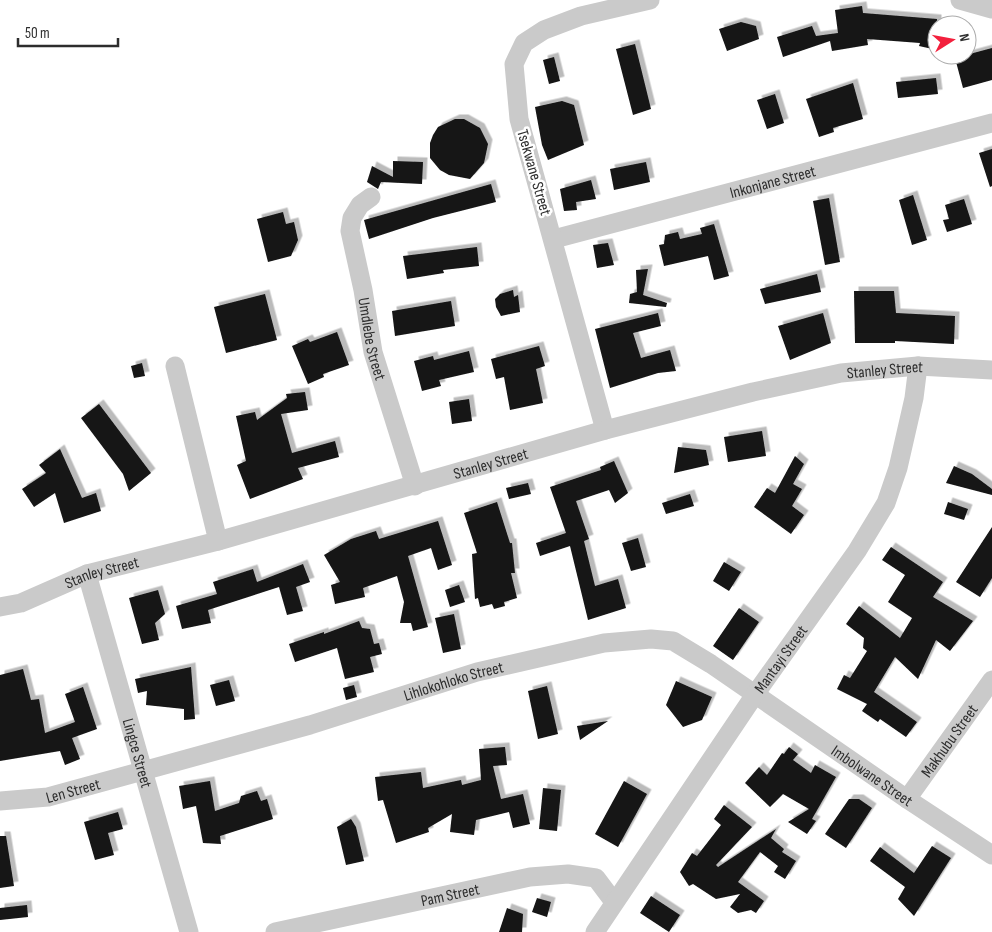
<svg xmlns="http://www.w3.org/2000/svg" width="992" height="932" font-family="'Sofia Sans Condensed',sans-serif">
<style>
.building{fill:#141414;filter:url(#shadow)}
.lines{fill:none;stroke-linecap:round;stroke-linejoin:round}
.minor{stroke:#cacaca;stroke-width:19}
.labels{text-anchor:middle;stroke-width:5;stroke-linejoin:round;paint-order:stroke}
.street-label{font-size:16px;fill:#2d2d2d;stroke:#fff}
</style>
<defs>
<filter id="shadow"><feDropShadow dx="4.5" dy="-4.5" stdDeviation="0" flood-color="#0004"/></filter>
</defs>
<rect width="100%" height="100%" fill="#fff"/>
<!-- building -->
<path class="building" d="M862,6l1,7 74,6v31l-18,-4 1,-3 -53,-4 1,6 -36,6 -2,-10 -47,16 -6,-20 35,-11 4,10 22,-3 -3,-23z
M741,22l15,4 3,13 -32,12 -8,-22z
M635,44l16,65 -18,6 -17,-66z
M992,48v32l-29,8 -8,-30z
M554,57l6,24 -11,3 -6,-24z
M936,78l2,16 -40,4 -2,-16z
M853,83l10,36 -30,9 1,4 -15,5 -13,-38z
M775,94l9,29 -17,6 -10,-29z
M562,101l12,4 10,40 -36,15 -6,-15 -7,-38z
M455,119h9l16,9 8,16 -4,19 -14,16 -21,-4 -9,-5 -10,-12v-15l3,-8 5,-8z
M992,149v37l-2,1 -11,-34z
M393,161l30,1 -1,22 -41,-2 -3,7 -11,-7 5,-16 21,11z
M646,162l4,20 -36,8 -4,-21z
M591,180l5,19 -20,3 1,8 -13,1 -4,-22z
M491,184l5,18 -63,16 -64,21 -5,-19z
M913,195l14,45 -15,5 -13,-45z
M829,198l11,64 -15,3 -12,-64z
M964,199l8,25 -25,8 -4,-12 6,-1 -4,-14z
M283,212l3,12 8,-2 4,18 -7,16 -23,6 -11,-43z
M714,224l15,52 -15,4 -6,-24 -44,10 -5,-21 5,-1 1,-9 13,-3 2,7 22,-5 -2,-6z
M608,243l6,22 -17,3 -4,-23z
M477,247l2,19 -36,4 1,3 -37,6 -4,-23z
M648,269l-5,26 24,8 -1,4 -37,-4 1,-9 7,-2 -1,-22z
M817,274l4,18 -56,12 -5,-15z
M513,290l1,7 4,-2 2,17 -19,4 -5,-9 -1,-8 5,-5z
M854,291h40l2,22 59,3 -1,28 -59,-3v2h-40z
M265,294l12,46 -51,13 -12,-46z
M451,301l4,25 -60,10 -3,-25z
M658,313l3,13 -28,7 8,25 29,-8 6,21 -18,2 -48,15 -15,-59z
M823,313l8,30 -41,17 -12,-34z
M337,332l12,33 -26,9 1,3 -16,7 -16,-38 16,-7 2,3z
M539,346l6,20 -9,3 7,34 -33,7 -6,-33 -8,2 -5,-20z
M469,351l5,21 -35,8 2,6 -19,5 -8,-30 19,-5 1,4z
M142,363l3,13 -11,2 -3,-12z
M305,392l3,18 -27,4 11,39 43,-12 4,16 -41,11 5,11 -53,20 -13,-34 9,-4 -10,-45 19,-4 2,8 30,-22 -1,-4z
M469,399l3,22 -20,3 -3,-22z
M99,404l52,69 -22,18 -6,-17 -42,-56z
M762,431l4,25 -38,6 -4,-25z
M678,447l28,3 3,15 -35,8z
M60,449l22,49 14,-5 5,18 -37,12 -9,-30 -21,14 -12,-18 24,-16 -7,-8z
M795,456l9,8 -11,20 9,5 -10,17 12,9 -13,19 -37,-27 13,-19 8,5z
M614,461l14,32 -13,10 -6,-13 -33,11 13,38 -5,2 11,45 23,-7 8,29 -38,12 -18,-74 -30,10 -4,-13 30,-10 -16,-46 51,-17 -1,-3z
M954,466l18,8 20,15v6l-46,-12z
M528,483l3,11 -22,5 -3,-11z
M690,494l4,12 -28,8 -4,-11z
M497,502l13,41h2l3,30h-4l6,25 -13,4 1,4 -11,3 -2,-5 -12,3 -2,-9 -3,1 -3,-45 5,-1 -13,-40z
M948,502l20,7 -4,11 -20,-6z
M438,521l14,44 -14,5 -7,-22 -23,8 20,71 -15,4 -2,-8h-11l4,-21 -7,-26 -34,12 2,9 -30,7 -4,-19 9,-3 -16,-27 27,-16 25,-8 3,8z
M992,527v51l-12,19 -24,-15z
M638,538l8,29 -15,4 -9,-28z
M891,547l52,35 -10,15 40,24 -23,30 -14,-11 -18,39 -23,-22 -21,35 43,30 -11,15 -26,-18 -2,3 -16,-11 5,-7 -30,-15 7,-14 6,3 17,-27 -4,-3 1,-10 -18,-14 13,-18 41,32 12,-20 -24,-16 17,-27 -23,-15z
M724,562l17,10 -12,19 -16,-10z
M303,564l7,18 -14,5 7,24 -16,4 -8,-28 -71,23 3,13 -29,6 -6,-23 41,-12 -4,-12 40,-13 4,13z
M459,585l6,17 -15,5 -5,-17z
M158,590l7,24 -10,9 4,17 -17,4 -13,-46z
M739,608l20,14 -26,38 -20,-14z
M454,614l7,35 -18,4 -8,-35z
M359,621l3,7 8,1 4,15 5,-1 3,11 -12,3 4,15 -29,7 -8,-31 -42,14 -6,-18 35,-12v2z
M191,667l4,52 -11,1v-11l-38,-4 1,-14 -9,2 -3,-14z
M23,669l8,31 8,-1 6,34 30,-11 -10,-28 18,-7 14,42 -25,9 8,21 -15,6 -5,-14 -60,10v-86z
M229,680l6,21 -19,5 -6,-21z
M676,681l36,16 -10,23 -19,7 -17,-22z
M354,685l3,12 -11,3 -3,-12z
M547,686l11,48 -20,5 -10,-48z
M608,721l-28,19 -3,-14z
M505,747l2,18 -14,1 8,33 22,-5 7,30 -17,4 -4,-16 -33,8 -2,15 -24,-3 2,-18 -24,14 1,4 -33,11 -13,-43 -5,1 -3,-24 46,-5 2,16 38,-8 1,5 19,-5 -2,-31z
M789,747l9,7 -5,6 18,13 4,-8 21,12 -24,42 4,2 -9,13 -19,-12 21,-13 -26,-15 -13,13 -25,-24 14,-16 8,8 15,-22 2,1z
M210,781l5,30 24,-8 2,-7 16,-5 4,10 6,-2 6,20 -53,17 1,8 -18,-1 -7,-37 -13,3 -4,-23z
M624,781l23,13 -29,53 -23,-13z
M543,788l18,2 -4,41 -18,-2z
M849,799h10l13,9 -26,40 -21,-14z
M724,805l28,22 -36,38 2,2 58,-38 -5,9 13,11 -2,3 14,9 -11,18 -11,-7 4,-6 -18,-14 -22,30 26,19 -8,12 -5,-3 -13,3 -8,-6 10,-13 -24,5 -23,-15 -4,2 -9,-14 12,-19 5,3 24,-31 -7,-6z
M118,812l5,17 -15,4 6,22 -19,5 -11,-38z
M351,819l5,8 8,34 -18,4 -9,-38z
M0,836h6l8,50 -14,2z
M932,846l19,12 -37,58 -16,-17 7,-12 -35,-26 10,-14 34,26z
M651,896l29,19 -11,17 -29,-19z
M537,898l14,4 -4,15 -15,-5z
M27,905l1,12 -28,3v-12z
M507,908l16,6 -1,18h-23z"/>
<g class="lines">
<!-- minor -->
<g class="minor">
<path d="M960,0l32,9"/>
<path id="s1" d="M371,197l-11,8 -8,13 -2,13 13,59 10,62 42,134"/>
<path id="s2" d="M554,239l438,-116"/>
<path d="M175,366l43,175"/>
<path d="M605,430l-86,-311 -5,-55 10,-21 20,-13 37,-14 69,-16"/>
<path id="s3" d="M87,574l102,358"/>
<path id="s4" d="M0,607l21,-4 66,-29 131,-33 387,-111 148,-38 88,-19 77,-7 74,4"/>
<path id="s5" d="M907,799l85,-119"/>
<path id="s6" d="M0,801l48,-4 262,-72 167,-53 127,-29 47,-4 22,2 38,23 196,135 85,56"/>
<path id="s7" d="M275,932l255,-55 38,-3 28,4 18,24"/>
<path id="s8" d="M595,932l161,-239 101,-142 29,-48 12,-35 16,-70 4,-32"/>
</g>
</g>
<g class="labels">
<!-- street labels -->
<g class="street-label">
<text transform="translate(535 172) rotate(74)" y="6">Tsekwane Street</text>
<text dy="6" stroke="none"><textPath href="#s2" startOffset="226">Inkonjane Street</textPath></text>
<text dy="6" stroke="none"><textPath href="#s1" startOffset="152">Umdlebe Street</textPath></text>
<text dy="6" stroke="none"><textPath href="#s4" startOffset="918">Stanley Street</textPath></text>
<text dy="6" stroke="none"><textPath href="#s4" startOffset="512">Stanley Street</textPath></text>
<text dy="6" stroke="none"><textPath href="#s4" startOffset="108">Stanley Street</textPath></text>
<text dy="6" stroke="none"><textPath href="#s8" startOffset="330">Mantayi Street</textPath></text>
<text dy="6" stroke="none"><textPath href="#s6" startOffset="470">Lihlokohloko Street</textPath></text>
<text dy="6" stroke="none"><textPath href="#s5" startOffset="72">Makhubu Street</textPath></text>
<text dy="6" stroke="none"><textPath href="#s3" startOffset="186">Lingce Street</textPath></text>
<text dy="6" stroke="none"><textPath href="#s6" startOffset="935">Imbolwane Street</textPath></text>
<text dy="6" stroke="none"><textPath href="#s6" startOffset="74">Len Street</textPath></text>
<text dy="6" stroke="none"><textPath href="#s7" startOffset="179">Pam Street</textPath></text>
</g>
</g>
<!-- north arrow -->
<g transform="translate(952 40) rotate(79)"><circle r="24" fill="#ffffff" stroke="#ababab"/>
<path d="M0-4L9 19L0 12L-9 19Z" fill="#f3203d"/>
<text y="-8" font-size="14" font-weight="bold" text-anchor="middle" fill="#2d2d2d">N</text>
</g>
<!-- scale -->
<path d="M18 38v8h100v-8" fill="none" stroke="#2d2d2d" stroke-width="2.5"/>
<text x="25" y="38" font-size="15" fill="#2d2d2d" stroke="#ffffff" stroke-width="4" paint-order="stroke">50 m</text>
</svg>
